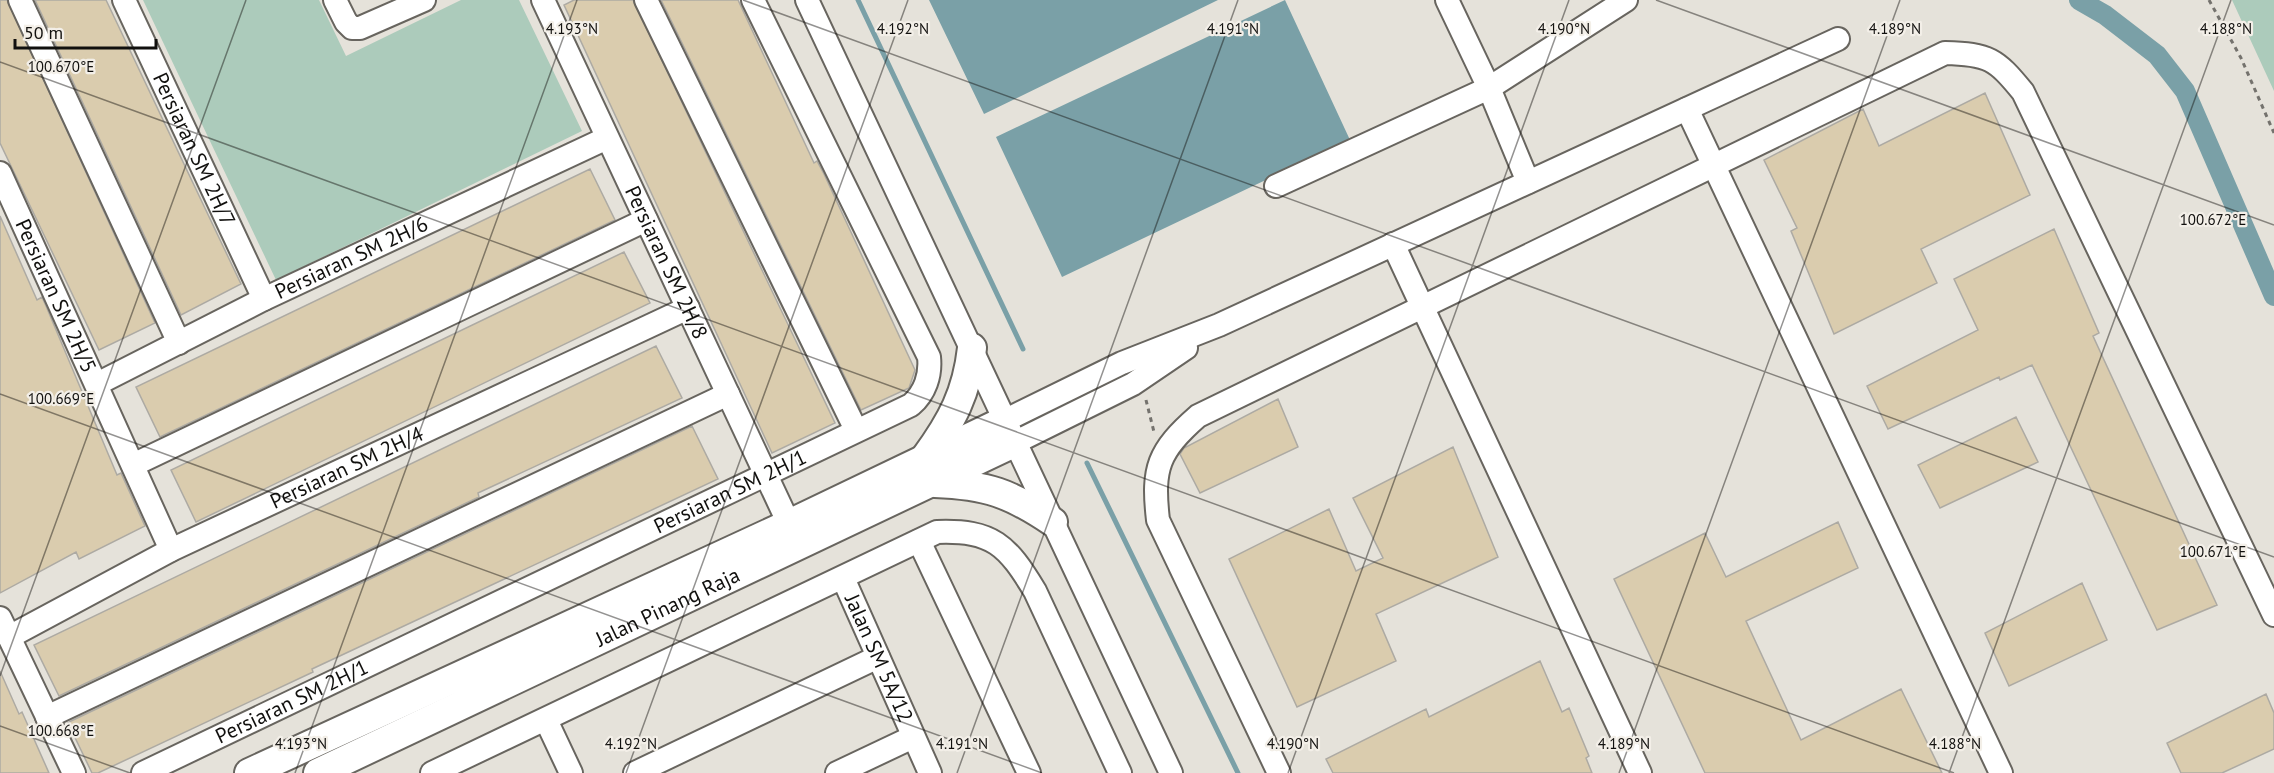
<svg xmlns="http://www.w3.org/2000/svg" width="2274" height="773" font-family="'PT Sans',sans-serif">
<style>
.green{fill:#accbbb}
.water{fill:#7aa0a7}
.lines{fill:none;stroke-linecap:round;stroke-linejoin:round}
.stream{stroke:#7aa0a7;stroke-width:5}
.canal{stroke:#7aa0a7;stroke-width:20}
.building{fill:#daccae;stroke:#adaaa3;stroke-width:1.5}
.minor-casing{stroke:#68655f;stroke-width:26}
.major-casing{stroke:#68655f;stroke-width:32}
.path{stroke:#74726d;stroke-width:3;stroke-dasharray:4.5 4.5;stroke-linecap:butt}
.minor{stroke:#fff;stroke-width:22}
.major{stroke:#fff;stroke-width:28}
.ticks{fill:none;stroke:#11100e;stroke-width:1.5;stroke-opacity:0.45}
.labels{text-anchor:middle;stroke-width:4.5;stroke-linejoin:round;paint-order:stroke}
.street-label{font-size:21px;fill:#11100e;stroke:#f3efe8}
.ticks-label{font-size:15px;text-anchor:middle;fill:#11100e;stroke:#f3efe8;stroke-width:4.5;stroke-linejoin:round;paint-order:stroke}
</style>
<rect width="100%" height="100%" fill="#e5e2da"/>
<!-- green -->
<path class="green" d="M143,0h176l27,56 115,-56h58l63,131 -306,149z
M2232,0h42v91z"/>
<!-- water -->
<path class="water" d="M929,0h289l-234,114z
M1285,0l65,140 -288,137 -66,-140z"/>
<g class="lines">
<!-- stream -->
<path class="stream" d="M858,0l165,349
M1087,463l151,310"/>
<!-- canal -->
<path class="canal" d="M2079,0l26,15 52,40 28,36 89,205"/>
</g>
<!-- building -->
<path class="building" d="M0,0h7l148,323 -56,27 -99,-207z
M35,0h71l135,284 -60,31z
M574,0h59l202,423 -63,30 -208,-448z
M661,0h77l76,163 3,-2 7,13 91,196 -6,18 -48,22z
M1985,93l45,102 -109,54 16,34 -103,51 -43,-103 6,-3 -33,-68 99,-51 16,37z
M590,169l25,51 -455,217 -24,-50z
M0,216l37,84 5,-3 4,9 71,169 4,-2 24,53 -66,33 -3,-7 -76,41z
M2054,229l45,104 -6,3 124,269 -60,25 -125,-265 -32,15 -1,-3 -111,52 -21,-43 111,-56 -24,-51z
M624,252l26,51 -454,219 -25,-52z
M656,346l26,52 -204,95 1,4 -420,199 -25,-51z
M1278,399l20,48 -98,46 -20,-39 4,-6z
M2016,417l22,45 -98,46 -22,-43z
M692,426l26,53 -406,190 1,3 -215,101h-6l-24,-50 3,-2z
M1453,447l45,110 -122,57 20,47 -99,46 -68,-148 100,-50 27,62 27,-13 -30,-60z
M1838,522l20,46 -112,53 55,119 100,-51 41,84h-237l-91,-194 91,-46 21,44z
M2082,583l25,57 -98,46 -24,-53z
M1540,661l22,51 7,-4 20,48 -3,2 6,15h-259l-7,-14 100,-50 3,8z
M0,671l19,43 3,-2 27,61h-49z
M2266,694l8,19v36l-52,24h-41l-14,-30z"/>
<g class="lines">
<!-- minor casing -->
<g class="minor-casing">
<g id="minor">
<path d="M20,0l159,343"/>
<path id="s1" d="M124,0l140,299"/>
<path d="M335,0l11,22 6,6h8l64,-28"/>
<path id="s2" d="M543,0l246,524"/>
<path d="M646,0l210,430"/>
<path d="M807,0l364,773"/>
<path d="M1447,0l42,88 39,94"/>
<path d="M1687,109l314,664"/>
<path id="s3" d="M0,173l171,377"/>
<path d="M1276,186l213,-98 137,-88"/>
<path d="M1393,244l247,529"/>
<path id="s4" d="M97,384l167,-85 343,-161"/>
<path d="M1006,420l116,-57 97,-38 619,-286"/>
<path d="M1016,442l117,-58 53,-36"/>
<path d="M133,465l513,-245"/>
<path d="M919,541l110,232"/>
<path id="s5" d="M843,578l87,195"/>
<path d="M0,618l74,155"/>
<path id="s6" d="M9,637l162,-87 517,-242"/>
<path d="M47,717l681,-323"/>
<path d="M546,720l25,53"/>
<path id="s7" d="M143,773l768,-368c14,-12 20,-30 18,-48l-176,-357"/>
<path d="M432,773l505,-241c56,-2 70,13 98,59l85,182"/>
<path d="M635,773l243,-116"/>
<path d="M837,773l76,-36"/>
<path d="M1279,773l-121,-253c-6,-52 0,-69 40,-104l747,-363c44,1 51,6 78,39l251,523"/>
</g>
</g>
<!-- major casing -->
<g class="major-casing">
<g id="major">
<path d="M925,458c27,-37 42,-65 47,-110"/>
<path d="M935,483c52,2 75,10 118,39"/>
<path d="M249,773l540,-249 217,-104"/>
<path id="s8" d="M318,773l698,-331"/>
</g>
</g>
<!-- path -->
<path class="path" d="M2209,0l32,58 33,75
M1146,400l8,32"/>
<!-- minor -->
<use href="#minor" class="minor"/>
<!-- major -->
<use href="#major" class="major"/>
</g>
<!-- ticks -->
<path class="ticks" d="M743,0l1531,557M1656,0l618,225M0,62l1954,711M0,394l1042,379M0,676l246,-676M0,726l130,47M295,773l282,-773M626,773l282,-773M957,773l281,-773M1288,773l281,-773M1619,773l281,-773M1949,773l282,-773"/>
<g class="labels">
<!-- street labels -->
<g class="street-label">
<text dy="7" stroke="none"><textPath href="#s1" startOffset="165">Persiaran SM 2H/7</textPath></text>
<text dy="7" stroke="none"><textPath href="#s4" startOffset="284">Persiaran SM 2H/6</textPath></text>
<text dy="7" stroke="none"><textPath href="#s2" startOffset="290">Persiaran SM 2H/8</textPath></text>
<text dy="7" stroke="none"><textPath href="#s3" startOffset="135">Persiaran SM 2H/5</textPath></text>
<text dy="7" stroke="none"><textPath href="#s6" startOffset="378">Persiaran SM 2H/4</textPath></text>
<text dy="7" stroke="none"><textPath href="#s7" startOffset="651">Persiaran SM 2H/1</textPath></text>
<text dy="7" stroke="none"><textPath href="#s8" startOffset="387">Jalan Pinang Raja</textPath></text>
<text dy="7" stroke="none"><textPath href="#s5" startOffset="88">Jalan SM 5A/12</textPath></text>
<text dy="7" stroke="none"><textPath href="#s7" startOffset="165">Persiaran SM 2H/1</textPath></text>
</g>
</g>
<g class="ticks-label">
<text x="572" y="34">4.193°N</text>
<text x="903" y="34">4.192°N</text>
<text x="1233" y="34">4.191°N</text>
<text x="1564" y="34">4.190°N</text>
<text x="1895" y="34">4.189°N</text>
<text x="2226" y="34">4.188°N</text>
<text x="61" y="72">100.670°E</text>
<text x="2213" y="225">100.672°E</text>
<text x="61" y="404">100.669°E</text>
<text x="2213" y="557">100.671°E</text>
<text x="61" y="736">100.668°E</text>
<text x="301" y="749">4.193°N</text>
<text x="631" y="749">4.192°N</text>
<text x="962" y="749">4.191°N</text>
<text x="1293" y="749">4.190°N</text>
<text x="1624" y="749">4.189°N</text>
<text x="1955" y="749">4.188°N</text>
</g>
<!-- scale -->
<path d="M15 39v9h141v-9" fill="none" stroke="#11100e" stroke-width="3"/>
<text x="24" y="39" font-size="18" fill="#11100e" stroke="#f3efe8" stroke-width="4.5" paint-order="stroke">50 m</text>
</svg>
